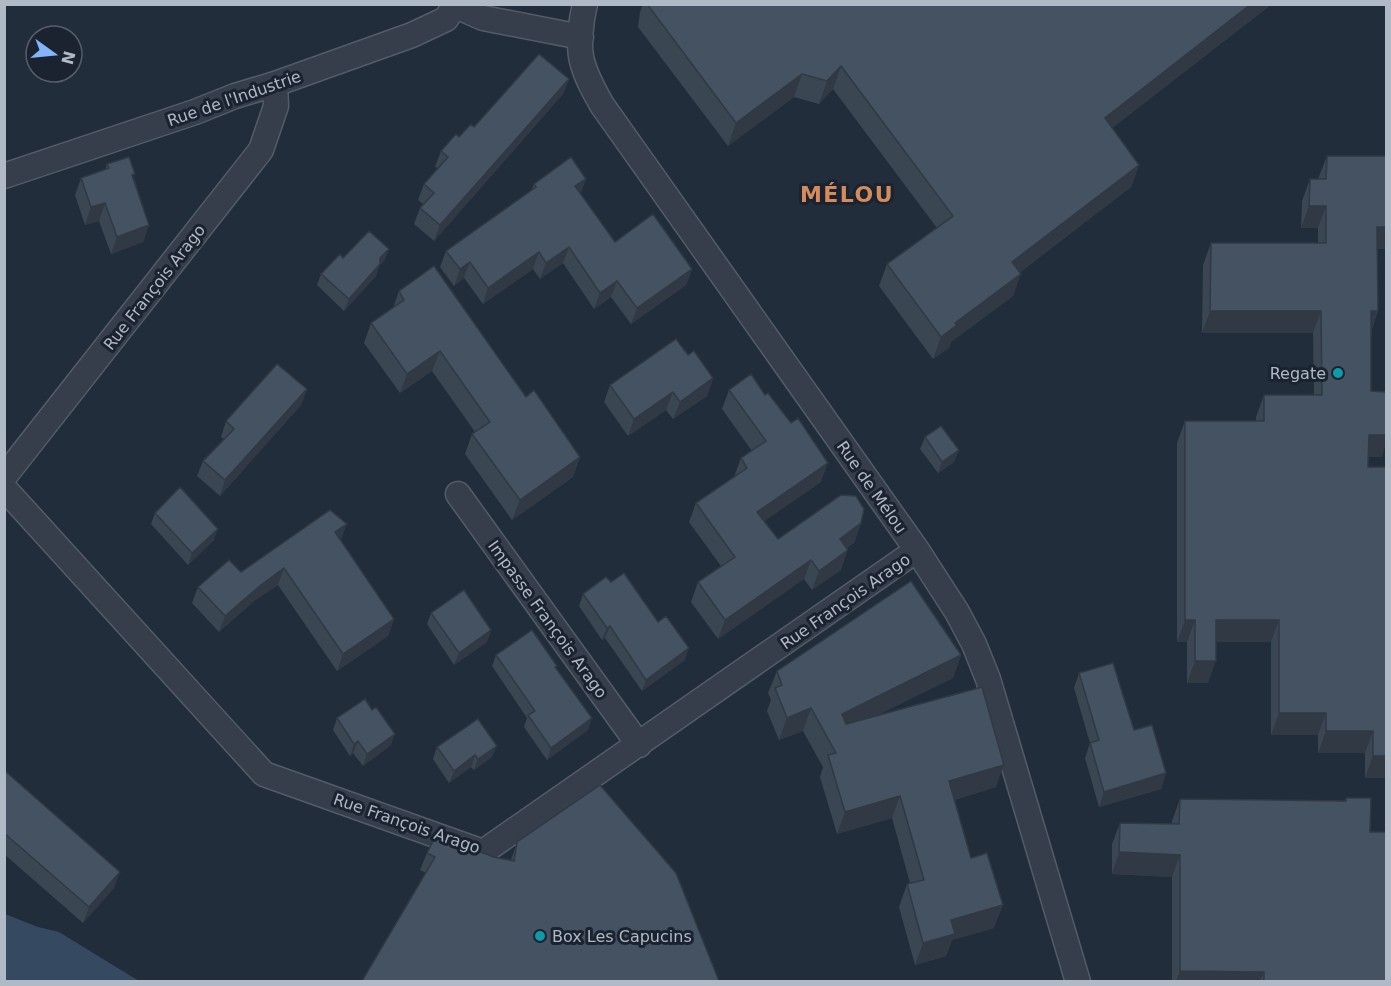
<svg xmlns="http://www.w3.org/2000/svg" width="1391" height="986" font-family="'DejaVu Sans',sans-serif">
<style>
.water{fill:#354961}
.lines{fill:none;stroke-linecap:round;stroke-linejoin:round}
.street-casing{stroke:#535c68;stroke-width:27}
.street{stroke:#353e4a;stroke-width:24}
.wall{fill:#3a4753}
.shaded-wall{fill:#303944}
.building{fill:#445261;stroke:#303944;stroke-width:1.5}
.culture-dot{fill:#0f9aa8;stroke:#1a232f;stroke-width:2}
.labels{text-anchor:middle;stroke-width:6;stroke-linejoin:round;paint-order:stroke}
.street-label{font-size:16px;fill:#b0b9c6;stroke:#1a232f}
.poi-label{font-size:16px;fill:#b0b9c6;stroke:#1a232f;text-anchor:end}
.district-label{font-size:22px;font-weight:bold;letter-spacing:1.5px;fill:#d58c5c;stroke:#1a232f}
</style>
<rect width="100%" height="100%" fill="#212d3a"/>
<!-- water -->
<path class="water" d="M5,914l33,13 21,5 80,49h-134z"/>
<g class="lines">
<!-- street casing -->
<g class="street-casing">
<path id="street" d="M585,4c-4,16 -7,42 -3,57 4,16 12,30 20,44l315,445 40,62 17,32 14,35 90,303
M456,6l27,12 98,19
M4,176l191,-64 40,-16 40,-12 137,-49 34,-16 10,-15
M4,477l257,-327 15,-44 -1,-22
M4,488l260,286 219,78 434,-302
M458,494l181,251"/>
</g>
<!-- street -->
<use href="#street" class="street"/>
</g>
<!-- wall -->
<path class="wall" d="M643,4h629l-160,124 27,37 -8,22 -111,85 -7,24 -62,46 -2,6 -16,11 -54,-73 8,-22 50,-36 -104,-139 -14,15 -25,-7 -66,49 -90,-119 2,-15z
M569,79l-6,15 -129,147 -20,-17 6,-16 3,-4 -5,-4 6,-16 14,-16 -3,-1 6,-16 33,-24z
M1327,156l59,93h-8v62l-7,21v59l11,66h-14v10h18v311h-21v-25h-47v-18h-47v-93h-55l-8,41h-21v-41h-10v-199l8,-22h71v-4l8,-22h50l-1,-62h-111l1,-68 8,-22h107v-15h-17l1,-27 8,-22h8z
M107,164l27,14 15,47 -6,17 -32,12 -12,-33 -14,4 -10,-30 6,-17 24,-8z
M586,179l-6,15 35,48 77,27 -6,16 -55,39 -20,-27 -17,12 -31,-46 -23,16 -7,-10 -50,35 -19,-26 -10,8 -14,-19 6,-16 85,-60 3,-7z
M389,249l-5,12 -5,5 -3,10 -32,35 -27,-26 4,-11 22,-16z
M399,291l127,106 54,60 -7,20 -61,43 -47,-66 7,-20 3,-2 -43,-61 -32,22 -36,-50 7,-20 22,-15z
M688,355l25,23 -6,18 -34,23 -7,-9 -38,26 -24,-34 6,-17z
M307,389l-6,16 -81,91 -23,-20 6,-15 21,-22 -3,-2 5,-16z
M729,390l92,92 -57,39 14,18 83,-16 -7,20 -8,5 -5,22 -29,20 -8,-11 -86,60 -27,-37 7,-20 23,-16 -32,-44 7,-19 38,-26 7,-19 11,-7 -30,-42z
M925,437l34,13 -5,12 -16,11 -18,-24z
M155,513l59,27 -26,25 -37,-41z
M340,541l54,78 -6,17 -51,35 -59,-86 -24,16 -35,31 -27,-29 6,-16z
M583,594l102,66 -43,31 -37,-53 -3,2 -23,-34z
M431,613l60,17 -4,12 -33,23 -27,-41z
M496,655l61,11 -1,2 32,62 -41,30 -23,-33 3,-9 -35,-52z
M961,655l-8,23 -78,38 121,71 -42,13 17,58 23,70 -42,12 -6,16 -31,9 -16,-58 8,-23 3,-1 -18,-65 -55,16 -17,-57 3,-10 -20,-36 -24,9 -12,-29 4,-11 -3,-7 9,-22z
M1079,673l55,57 32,43 -5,16 -62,18 -14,-49 5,-15 -16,-55z
M372,710l19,35 -28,21 -10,-13 -3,3 -17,-26 4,-12z
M437,747l55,10 -18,13 -3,-3 -22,16 -16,-24z
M4,770l110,118 -31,35 -79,-69z
M1346,798l24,34 16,149h-214v-104l-60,-3v-30l8,-21 52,1v-3l8,-22 165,2z
M517,842l159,31h-250l-6,-3 7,-17 67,4 17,3z"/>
<!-- shaded-wall -->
<path class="shaded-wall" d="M1251,4h21l-176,136 9,-22z
M841,66l-8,23 -14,15 8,-23z
M802,74l-8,23 -66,49 8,-23z
M569,79l-6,15 -129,147 6,-16z
M1139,165l-8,22 -127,98 8,-23z
M586,179l-6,16 -5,-9z
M105,203l-6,18 -14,4 6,-18z
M1309,206h17l-8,22h-17z
M149,225l-6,17 -32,12 6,-17z
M1377,227h9v22h-17z
M569,247l-6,16 -23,16 6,-16z
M389,249l-5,12 -5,5 -3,10 -32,35 5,-12 31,-41z
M539,252l-6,17 -50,35 5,-16z
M470,262l-6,16 -10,8 6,-17z
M692,269l-6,16 -55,39 6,-16z
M1021,274l-8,22 -62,46 -2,6 -16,11 8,-22 14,-14z
M617,281l-6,16 -17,12 6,-16z
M1210,311h111l-8,22h-111z
M1371,311h7l-8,22z
M440,351l-8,20 -32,22 7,-19z
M713,378l-6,18 -34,23 7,-17z
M307,389l-6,16 -81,91 5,-16z
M673,392l-7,18 -38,26 6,-17z
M1369,435h17v9l-4,13h-21z
M959,450l-5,12 -16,11 4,-11z
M580,457l-7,20 -61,43 8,-20z
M828,463l-7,19 -71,49 7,-19z
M861,523l-7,20 -21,15 7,-19z
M347,524l-6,16 -6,-8z
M218,529l-4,11 -26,25 4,-12z
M848,550l-7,20 -29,20 7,-19z
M811,560l-7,19 -86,60 7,-19z
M284,568l-6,17 -24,16 -35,31 6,-16 36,-31z
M394,619l-6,17 -51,35 6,-17z
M1185,620h10l-8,22h-10z
M1216,620h63l-8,22h-63z
M610,626l-5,12 -3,2 5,-12z
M491,630l-4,12 -33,23 5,-12z
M689,648l-4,12 -43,31 4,-11z
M961,655l-8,23 -119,59 8,-23z
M1195,661h21l-8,22h-21z
M811,708l-8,23 -24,9 8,-22z
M1279,713h47l-8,22h-47z
M592,718l-4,12 -41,30 4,-12z
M1326,731h47l-8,22h-47z
M395,734l-4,11 -28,21 4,-12z
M358,741l-5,12 -3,3 4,-12z
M497,746l-5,11 -18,13 4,-11z
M475,755l-4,12 -22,16 5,-12z
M1373,756h13v22h-21z
M1004,765l-8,22 -56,17 9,-23z
M1166,773l-5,16 -62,18 5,-15z
M900,796l-8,22 -55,16 8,-22z
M1119,852l61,3 -8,22 -60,-3z
M120,872l-6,16 -31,35 6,-16z
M1003,905l-9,23 -42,12 -6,16 -31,9 8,-22 28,-23z
M1180,971l84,1 -4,9h-84z"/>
<!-- building -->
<path class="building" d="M647,4h604l-146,114 34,47 -127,97 9,12 -66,49 2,2 -16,12 -54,-73 66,-48 -112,-150 -14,15 -25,-7 -66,49z
M539,54l30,25 -129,146 -20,-17 14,-15 -10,-9 24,-27 -7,-6 15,-17 3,3 12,-13 3,3z
M1327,156h59v71h-9l1,84h-7v80l15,1v43h-17l-1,32h18v289h-13v-25h-47v-18h-47v-93h-63v41h-21v-41h-10v-199h79v-26h58l-1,-84h-111l1,-68h115v-37h-17l1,-27h16z
M129,157l6,17 -3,1 17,50 -32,12 -12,-34 -14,4 -10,-29 28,-10 -2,-4z
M571,157l15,22 -11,7 40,56 38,-28 39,55 -55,39 -20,-27 -17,12 -31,-46 -23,16 -7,-11 -51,36 -18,-26 -10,7 -14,-18 90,-64 -2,-3z
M369,231l20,18 -9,9v6l-31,35 -28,-25 19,-20 3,4z
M434,266l92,131 8,-7 46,67 -60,43 -48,-66 18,-12 -50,-71 -33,23 -36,-51 33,-23 -5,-9z
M676,339l12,16 6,-4 19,27 -33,24 -7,-10 -39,27 -24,-34z
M277,364l30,25 -82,91 -22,-19 31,-32 -8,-8z
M751,374l14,21 3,-2 23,30 7,-5 30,45 -71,49 21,27 63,-44 15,1 8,13 -3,14 -21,16 8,11 -29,21 -8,-11 -86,60 -27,-38 37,-25 -39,-54 51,-35 -6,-10 25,-17 -37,-51z
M941,426l18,24 -17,12 -17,-25z
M180,487l38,42 -26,24 -37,-40z
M330,510l17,14 -12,8 59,87 -51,35 -59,-86 -23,17 -36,31 -27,-29 31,-27 12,12z
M624,573l34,49 8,-6 23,32 -43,32 -36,-54 -3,2 -24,-34 23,-17 5,5z
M911,581l50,74 -119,59 4,10 136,-37 22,78 -55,16 22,77 16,-5 16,52 -52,15 4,14 -32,9 -16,-59 17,-4 -24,-84 -55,16 -17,-57 8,-2 -25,-45 -24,10 -12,-30 7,-3 -5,-14z
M464,590l27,40 -32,23 -28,-40z
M532,630l25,36 -2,1 37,51 -41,30 -23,-33 7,-4 -39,-56z
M1113,663l21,67 18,-5 14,48 -62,19 -14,-49 9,-3 -20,-67z
M365,699l7,11 4,-3 19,27 -28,20 -9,-13 -4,3 -17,-26z
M478,719l19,27 -19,13 -3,-4 -21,16 -17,-24z
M4,770l116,102 -31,35 -85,-74z
M600,785l76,88 43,108h-357l73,-124 -8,-4 9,-18 58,22 20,4 3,-19z
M1346,798h25l-1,34h16v149h-122v-9l-84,-1v-116l-61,-3 1,-29 59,1 1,-25 166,2z"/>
<!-- markers -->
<g class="culture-dot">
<circle cx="1338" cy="373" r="6"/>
<circle cx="540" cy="936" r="6"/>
</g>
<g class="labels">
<!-- street labels -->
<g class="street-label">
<text transform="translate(234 98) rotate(-19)" y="6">Rue de l'Industrie</text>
<text transform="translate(154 287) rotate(-52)" y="6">Rue François Arago</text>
<text transform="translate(872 487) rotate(55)" y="6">Rue de Mélou</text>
<text transform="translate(845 601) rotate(-35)" y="6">Rue François Arago</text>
<text transform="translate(548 619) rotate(54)" y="6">Impasse François Arago</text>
<text transform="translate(407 823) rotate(19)" y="6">Rue François Arago</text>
</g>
<!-- poi labels -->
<g class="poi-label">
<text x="1326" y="379">Regate</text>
<text x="552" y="942" text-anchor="start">Box Les Capucins</text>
</g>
<!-- district labels -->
<g class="district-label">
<text x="847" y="202">MÉLOU</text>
</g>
</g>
<!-- border -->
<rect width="1391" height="986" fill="none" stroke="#b0b9c6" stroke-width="12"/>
<!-- north arrow -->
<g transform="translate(54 54) rotate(105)"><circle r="28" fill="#1a232f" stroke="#565f6b" stroke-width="1.5"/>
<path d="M0-4.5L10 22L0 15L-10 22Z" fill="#82b5f9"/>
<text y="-9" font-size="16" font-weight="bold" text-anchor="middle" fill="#b0b9c6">N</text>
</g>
</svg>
